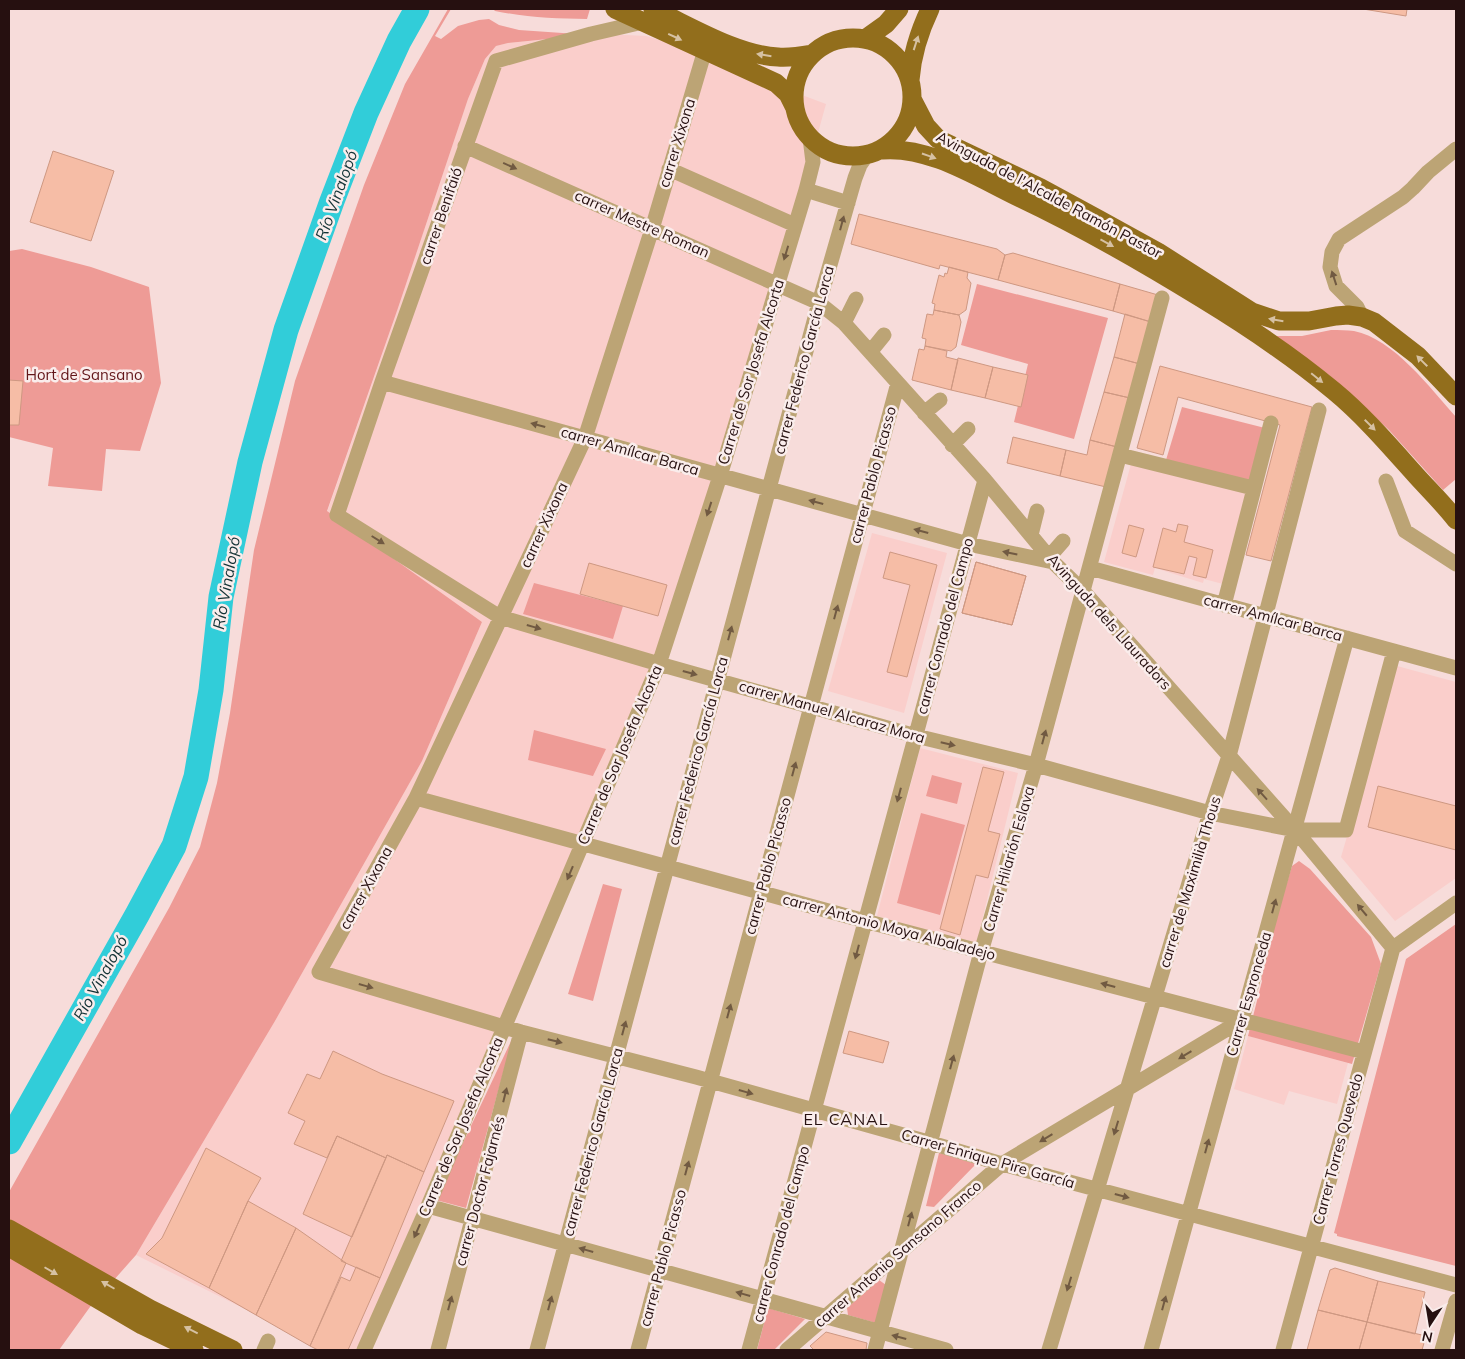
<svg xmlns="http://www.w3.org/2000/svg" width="1465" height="1359" font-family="Mulish,sans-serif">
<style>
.built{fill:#facecb}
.green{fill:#ee9b96}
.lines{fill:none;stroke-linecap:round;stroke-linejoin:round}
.river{stroke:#31cdd9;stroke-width:25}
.building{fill:#f6bda6;stroke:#ce9882}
.minor{stroke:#bca475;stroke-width:15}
.major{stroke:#926e1c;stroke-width:19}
.oneway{fill:#d6c1a3}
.oneway2{fill:#715a42}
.labels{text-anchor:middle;stroke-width:5;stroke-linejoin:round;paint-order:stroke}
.street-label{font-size:15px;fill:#261010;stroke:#faedec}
.park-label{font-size:15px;fill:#631619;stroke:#faedec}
.water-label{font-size:16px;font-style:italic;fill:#143336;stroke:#faedec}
.neighbourhood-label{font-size:16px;letter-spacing:1px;fill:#261010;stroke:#faedec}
</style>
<rect width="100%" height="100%" fill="#f7dcda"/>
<!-- built -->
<path class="built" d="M605,34l41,2 42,12 79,34 59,22 -49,177 -112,364 -308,705h-29l-192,-95 139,-234 147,-260 60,-139 -158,-101 74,-213 70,-209 17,-40 11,-13 12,-3z
M1131,464l115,29 -23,91 -19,-5 -1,4 -48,-15 -2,7 -49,-13z
M872,533l75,20 -43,160 -76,-22z
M1397,666l59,16v196l-61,43 -54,-64z
M920,748l98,25 -42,172 -99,-29z
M1248,1036l100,27 -11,41 -48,-13 -5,14 -50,-16z"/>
<!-- green -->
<path class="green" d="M448,9h3l-16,27 6,3 17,-13 21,-6 10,-1 10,6 20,5 58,4 1,2 -70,7 -12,3 -11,13 -17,40 -70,209 -71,203 155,111 -60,139 -147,260 -139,234 -46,52 -31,43h-50v-158l160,-284 31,-61 17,-64 13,-70 24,-163 41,-169 69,-196 41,-101z
M493,9h97l-3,10c-31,0 -62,-2 -92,-8z
M22,249l69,18 58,20 12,96 -21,68 -34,-2 -4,42 -54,-5 5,-38 -44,-11v-186z
M977,284l131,34 -34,121 -60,-17 14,-58 -67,-19z
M1331,330c8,0 16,0 23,1 40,8 76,57 102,86v62l-13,11 -54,-60 -60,-55 -53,-39h26z
M1182,407l83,21 -14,56 -85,-24z
M534,583l89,23 -10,33 -90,-25z
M534,730l72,19 -13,27 -65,-16z
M932,775l30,8 -5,21 -31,-8z
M921,813l44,12 -25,90 -43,-12z
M1299,861l11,8 61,68 10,27 -29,100 -104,-28 14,-55 -3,-7 33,-108z
M603,884l19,5 -29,112 -25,-7z
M1456,924v342l-119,-30v-2l-3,-1 72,-274z
M513,1037l-47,171 -30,-8z
M939,1153l37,11 -42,43 -8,-1z
M879,1280l7,5 -10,38 -28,-8 -1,-7z
M768,1308l37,11 -31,31h-17z"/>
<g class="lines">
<!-- river -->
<path class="river" d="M9,1142l128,-227 37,-69 22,-69 15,-87 10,-93 29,-135 36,-132 46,-129 34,-88 33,-72 18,-32"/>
</g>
<!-- building -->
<path class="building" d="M1363,9h44l-1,7z
M53,151l61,20 -23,70 -61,-19z
M859,214l138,35 8,6 -7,25 -58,-15 -1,4 -88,-25z
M1013,253l107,31 -7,27 -115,-31 7,-25z
M949,267l19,5 -1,6 4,5 -5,27 -7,5 -25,-5 1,-6 -3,-1 7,-28 5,2 1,-4 2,1z
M1120,284l38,11 -7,27 -38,-11z
M934,310l25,5 2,7 -5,25 -5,4 -26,-5 1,-7 -4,-1 5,-24 6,1z
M1125,314l26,8 -11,42 -26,-7z
M925,346l22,5 -1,6 12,3 -7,30 -39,-10 7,-31 5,1z
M1114,357l26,7 -10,34 -26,-6z
M958,358l35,9 -8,31 -34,-8z
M1160,366l152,41 -41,154 -25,-6 34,-130 -102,-28 -15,58 -26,-7z
M993,367l35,8 -7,32 -36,-9z
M9,380l14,1 -4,44h-10z
M1104,392l26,6 -13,49 -27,-7z
M1013,437l53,13 -6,26 -53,-13z
M1090,440l27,7 -11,40 -46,-11 6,-26 21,5z
M1178,524l10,2 -4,16 29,8 -7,28 -13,-3 4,-17 -8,-2 -5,18 -31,-7 10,-39 13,4z
M1129,525l15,4 -8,28 -14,-4z
M890,552l47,13 -30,112 -20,-5 23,-87 -27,-7z
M976,562l50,14 -14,49 -50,-12z
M976,562l50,14 -14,49 -50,-12z
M589,563l78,22 -9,31 -78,-22z
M983,767l21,5 -16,59 12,3 -12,44 -12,-3 -16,60 -20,-6z
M1378,786l78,20v44l-88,-23z
M849,1031l40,11 -6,21 -40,-10z
M333,1051l49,23 72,27 -30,71 -37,-17 -1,3 -49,-22 -10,22 -33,-14 11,-23 -17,-8 19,-39 13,5z
M337,1136l49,22 -34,79 -49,-23z
M206,1148l55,30 -13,23 -39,87 -63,-34 16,-16z
M387,1155l37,17 -44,106 -39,-17z
M248,1201l48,27 -40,87 -47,-27z
M296,1228l50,35 -36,83 -54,-31z
M356,1267l24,11 -32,72h-30l-8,-4 31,-69 9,4z
M1335,1268l43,13 -11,41 -49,-12 12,-40z
M1378,1281l47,11 -10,42 -48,-12z
M1318,1310l49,12 -8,28h-52z
M1367,1322l59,14 -4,14h-63z
M826,1332l41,11 -1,7h-52l-4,-4z"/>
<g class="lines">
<!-- minor -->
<path class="minor" d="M643,22l-52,12 -95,27 -114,321 -45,133 163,102 159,47 257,72 120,29 174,48 85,17h51l48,-179
M705,50l-53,179 -67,209 -169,360 -97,174 202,60 175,45 225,63 81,24 454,121
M465,146l354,157 25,20 141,157 68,82 31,30 211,238 98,118
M669,169l126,56
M806,190l42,13
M1362,317l-5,-10 -21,-21 -6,-19 2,-15 7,-13 64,-42 10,-9 15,-16 28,-23
M844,323l12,-24
M871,351l13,-16
M382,382l586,162 85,18
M924,413l16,-13
M952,445l16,-16
M1120,455l133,33
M1386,481l19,50 51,33
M1031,535l6,-24
M1049,557l14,-16
M1090,568l366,100
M1224,605l47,-182
M416,798l449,123 499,131
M1393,948l63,-45
M428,1206l518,144
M264,1350l4,-9
M364,1350l64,-144 231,-542 61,-188 86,-286 7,-28 -3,-24
M438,1350l83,-318
M537,1350l282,-1047 36,-125 5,-13 7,-10
M638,1350l260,-967
M749,1350l236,-870
M787,1350l215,-186 240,-144
M875,1350l106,-398 55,-187 126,-467
M1049,1350l161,-537 19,-57 90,-346
M1151,1350l196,-712
M1283,1350l110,-402
M1442,1350l14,-49"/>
<!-- major -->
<path class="major" d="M615,9l161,74 12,11 6,12
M653,9c37,17 84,46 125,48 12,1 23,-1 34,-3
M794 97a59 59 0 1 1 118 0a59 59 0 1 1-118 0Z
M865,39l21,-15 13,-15
M910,80c2,-26 9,-48 20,-71
M913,101l13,25 12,13 103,49 59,32 58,32 94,60 27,9h30l27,-5 12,-1 14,2 12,5 44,34 38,40
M882,150c46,-4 93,26 134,46 64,30 125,65 185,102 46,28 91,58 133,93 29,24 54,53 79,81 14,16 30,31 43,48
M9,1229l141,80 83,41
M9,1247l133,78 52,25"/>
</g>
<!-- one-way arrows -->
<defs><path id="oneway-solid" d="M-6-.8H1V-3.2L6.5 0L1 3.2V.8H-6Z" transform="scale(1.25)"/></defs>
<g class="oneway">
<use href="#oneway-solid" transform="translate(675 37) rotate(25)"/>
<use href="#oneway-solid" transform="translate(916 43) rotate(-72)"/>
<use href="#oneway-solid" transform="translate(764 55) rotate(-171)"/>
<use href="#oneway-solid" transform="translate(929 156) rotate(19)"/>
<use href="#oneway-solid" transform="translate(1107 243) rotate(29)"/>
<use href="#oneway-solid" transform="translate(1276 320) rotate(-170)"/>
<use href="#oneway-solid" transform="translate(1422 361) rotate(-135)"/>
<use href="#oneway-solid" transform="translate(1317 378) rotate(39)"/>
<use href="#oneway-solid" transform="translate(1370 425) rotate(45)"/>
<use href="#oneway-solid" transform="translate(51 1271) rotate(30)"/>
<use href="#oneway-solid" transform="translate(108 1285) rotate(-150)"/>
<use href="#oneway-solid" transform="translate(191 1330) rotate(-153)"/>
</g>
<g class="oneway2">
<use href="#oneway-solid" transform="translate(510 166) rotate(24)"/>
<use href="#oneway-solid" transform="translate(842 223) rotate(-75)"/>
<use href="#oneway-solid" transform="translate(786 253) rotate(107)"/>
<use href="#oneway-solid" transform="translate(1334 278) rotate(-108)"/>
<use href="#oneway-solid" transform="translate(538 425) rotate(-165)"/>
<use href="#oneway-solid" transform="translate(816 502) rotate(-165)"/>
<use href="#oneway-solid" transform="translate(709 509) rotate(108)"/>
<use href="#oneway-solid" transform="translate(921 531) rotate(-165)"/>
<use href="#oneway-solid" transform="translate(378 540) rotate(32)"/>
<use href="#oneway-solid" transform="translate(1010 553) rotate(-168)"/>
<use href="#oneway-solid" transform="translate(836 612) rotate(-75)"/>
<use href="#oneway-solid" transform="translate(534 627) rotate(16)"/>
<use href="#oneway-solid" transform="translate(730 633) rotate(-75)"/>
<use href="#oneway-solid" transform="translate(690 673) rotate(15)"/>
<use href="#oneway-solid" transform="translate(1044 737) rotate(-75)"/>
<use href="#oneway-solid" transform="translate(948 744) rotate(13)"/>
<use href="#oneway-solid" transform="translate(794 769) rotate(-75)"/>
<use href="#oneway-solid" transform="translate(1262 794) rotate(-132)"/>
<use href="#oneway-solid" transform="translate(899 795) rotate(105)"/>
<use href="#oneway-solid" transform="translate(570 873) rotate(113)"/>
<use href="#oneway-solid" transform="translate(1274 906) rotate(-75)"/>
<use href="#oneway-solid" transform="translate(1362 910) rotate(-130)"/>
<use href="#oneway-solid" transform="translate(857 952) rotate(105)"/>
<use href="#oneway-solid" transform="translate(1108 985) rotate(-165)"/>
<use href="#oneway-solid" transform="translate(366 986) rotate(16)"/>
<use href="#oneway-solid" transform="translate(729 1011) rotate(-75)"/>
<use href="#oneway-solid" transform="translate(624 1028) rotate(-75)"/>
<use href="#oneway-solid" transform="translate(555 1041) rotate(14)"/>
<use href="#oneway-solid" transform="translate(1185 1055) rotate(149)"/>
<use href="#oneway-solid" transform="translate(952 1062) rotate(-75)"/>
<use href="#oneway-solid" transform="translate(746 1092) rotate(16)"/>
<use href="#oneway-solid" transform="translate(505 1095) rotate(-76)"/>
<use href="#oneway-solid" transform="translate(1116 1128) rotate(107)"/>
<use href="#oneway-solid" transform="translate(1046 1138) rotate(149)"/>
<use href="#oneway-solid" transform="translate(1207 1146) rotate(-75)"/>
<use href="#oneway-solid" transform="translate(687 1168) rotate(-75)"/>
<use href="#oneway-solid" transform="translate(1122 1196) rotate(15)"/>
<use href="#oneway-solid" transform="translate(910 1219) rotate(-75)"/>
<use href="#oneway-solid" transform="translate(417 1231) rotate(114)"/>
<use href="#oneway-solid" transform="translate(586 1250) rotate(-164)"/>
<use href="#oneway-solid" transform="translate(1069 1284) rotate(107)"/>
<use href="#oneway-solid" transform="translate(743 1294) rotate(-164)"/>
<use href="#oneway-solid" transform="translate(450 1303) rotate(-75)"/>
<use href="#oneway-solid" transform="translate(550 1303) rotate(-75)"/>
<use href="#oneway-solid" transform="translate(1164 1303) rotate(-75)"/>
<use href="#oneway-solid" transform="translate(899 1337) rotate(-165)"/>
</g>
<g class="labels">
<!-- street labels -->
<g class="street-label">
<text transform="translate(677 143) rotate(-73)" y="5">carrer Xixona</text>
<text transform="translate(1049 195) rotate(28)" y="5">Avinguda de l'Alcalde Ramón Pastor</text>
<text transform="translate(441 216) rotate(-71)" y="5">carrer Benifaió</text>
<text transform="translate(642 224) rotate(24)" y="5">carrer Mestre Roman</text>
<text transform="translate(804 360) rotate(-75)" y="5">carrer Federico García Lorca</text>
<text transform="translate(751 372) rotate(-73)" y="5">Carrer de Sor Josefa Alcorta</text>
<text transform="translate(630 451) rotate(16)" y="5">carrer Amílcar Barca</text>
<text transform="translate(873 475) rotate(-75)" y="5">carrer Pablo Picasso</text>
<text transform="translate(544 525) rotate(-65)" y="5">carrer Xixona</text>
<text transform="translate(1273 618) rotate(15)" y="5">carrer Amílcar Barca</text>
<text transform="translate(1109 622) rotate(48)" y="5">Avinguda dels Llauradors</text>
<text transform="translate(945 626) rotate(-75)" y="5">carrer Conrado del Campo</text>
<text transform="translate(832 712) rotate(16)" y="5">carrer Manuel Alcaraz Mora</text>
<text transform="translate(698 751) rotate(-75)" y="5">carrer Federico García Lorca</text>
<text transform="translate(620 755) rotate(-67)" y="5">Carrer de Sor Josefa Alcorta</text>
<text transform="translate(1009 859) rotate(-74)" y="5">Carrer Hilarión Eslava</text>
<text transform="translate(768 866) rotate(-75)" y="5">carrer Pablo Picasso</text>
<text transform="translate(1190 882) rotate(-73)" y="5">carrer de Maximilià Thous</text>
<text transform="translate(366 888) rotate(-61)" y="5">carrer Xixona</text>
<text transform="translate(889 927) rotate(15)" y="5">carrer Antonio Moya Albaladejo</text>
<text transform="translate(1249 994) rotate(-74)" y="5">Carrer Espronceda</text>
<text transform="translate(461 1127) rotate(-67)" y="5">Carrer de Sor Josefa Alcorta</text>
<text transform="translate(593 1142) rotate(-75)" y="5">carrer Federico García Lorca</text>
<text transform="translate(1338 1149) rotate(-75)" y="5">Carrer Torres Quevedo</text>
<text transform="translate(988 1159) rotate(16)" y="5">Carrer Enrique Pire García</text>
<text transform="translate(480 1191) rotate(-75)" y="5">carrer Doctor Fajarnés</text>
<text transform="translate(781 1234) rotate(-75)" y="5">carrer Conrado del Campo</text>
<text transform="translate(898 1254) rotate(-41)" y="5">carrer Antonio Sansano Franco</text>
<text transform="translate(663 1258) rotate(-75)" y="5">carrer Pablo Picasso</text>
</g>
<!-- park labels -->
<g class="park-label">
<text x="84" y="380">Hort de Sansano</text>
</g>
<!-- water labels -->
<g class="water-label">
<text transform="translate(336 195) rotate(-70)" y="6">Río Vinalopó</text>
<text transform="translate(226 583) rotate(-80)" y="6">Río Vinalopó</text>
<text transform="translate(100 978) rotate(-61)" y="6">Río Vinalopó</text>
</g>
<!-- neighbourhood labels -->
<g class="neighbourhood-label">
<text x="846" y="1125">EL CANAL</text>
</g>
</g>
<!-- border -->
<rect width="1465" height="1359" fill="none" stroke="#261010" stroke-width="20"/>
<!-- north arrow -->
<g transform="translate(1430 1324) rotate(192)" stroke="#faedec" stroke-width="4" paint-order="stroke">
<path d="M0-4L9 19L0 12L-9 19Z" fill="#261010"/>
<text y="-8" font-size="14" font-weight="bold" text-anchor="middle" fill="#261010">N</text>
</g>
</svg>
